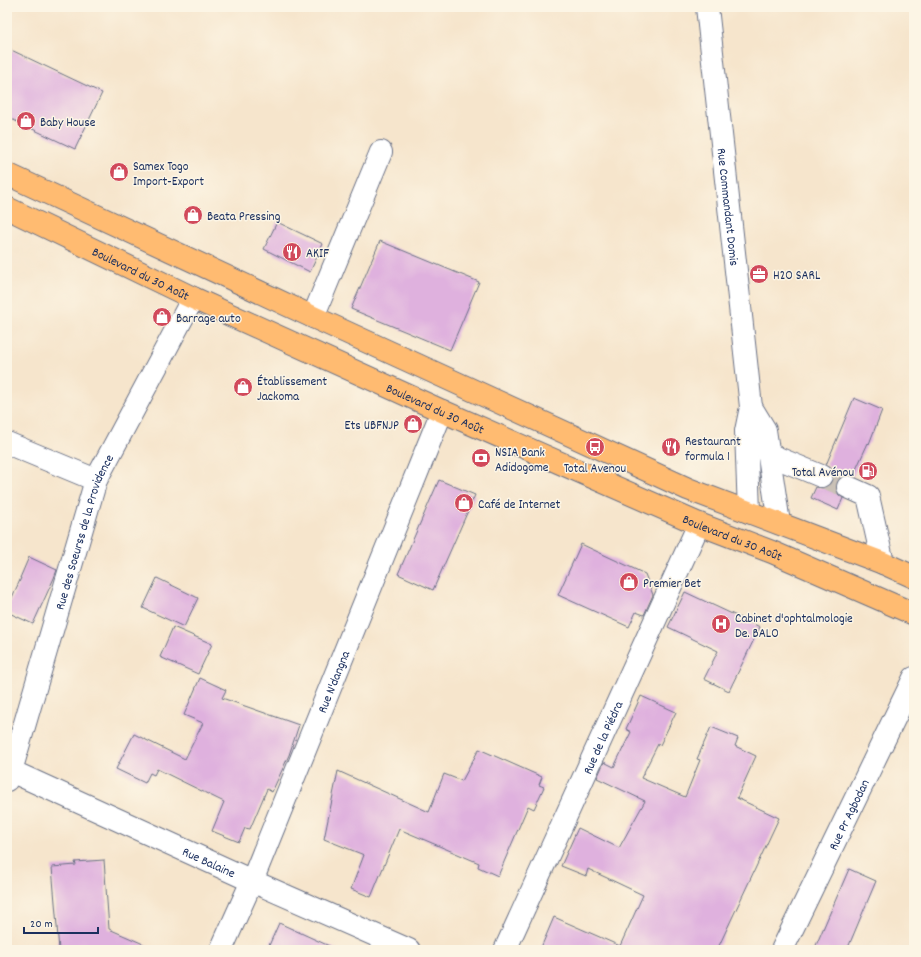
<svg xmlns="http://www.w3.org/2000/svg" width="921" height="957" font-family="Dekko,sans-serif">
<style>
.building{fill:#dfb1de}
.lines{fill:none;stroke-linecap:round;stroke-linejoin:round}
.minor-tunnel{stroke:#cac1b6;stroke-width:22;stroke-dasharray:22 11;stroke-linecap:butt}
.minor-casing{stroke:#686f84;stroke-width:24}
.highway-casing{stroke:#686f84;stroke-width:24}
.minor{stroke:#fff;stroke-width:22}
.highway{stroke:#ffbb71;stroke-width:22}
.labels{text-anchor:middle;stroke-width:3;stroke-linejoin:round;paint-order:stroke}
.poi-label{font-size:13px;fill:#1b2f5e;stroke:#fcf5e5;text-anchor:start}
.street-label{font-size:13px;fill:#1b2f5e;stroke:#fcf5e5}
</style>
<rect width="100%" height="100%" fill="#fcf5e5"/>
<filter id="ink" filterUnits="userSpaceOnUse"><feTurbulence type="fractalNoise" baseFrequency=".025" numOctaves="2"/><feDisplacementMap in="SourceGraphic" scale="8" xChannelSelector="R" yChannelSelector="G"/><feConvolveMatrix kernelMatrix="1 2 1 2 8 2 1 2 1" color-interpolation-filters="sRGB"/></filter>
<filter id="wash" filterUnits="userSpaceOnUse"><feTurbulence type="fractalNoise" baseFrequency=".012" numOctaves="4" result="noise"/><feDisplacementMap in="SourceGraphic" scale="16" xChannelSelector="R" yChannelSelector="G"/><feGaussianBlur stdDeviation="0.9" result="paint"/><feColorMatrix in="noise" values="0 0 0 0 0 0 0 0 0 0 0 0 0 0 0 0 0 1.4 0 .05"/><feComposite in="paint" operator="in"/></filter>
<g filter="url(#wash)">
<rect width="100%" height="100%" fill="#f6e5cc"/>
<g id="blocks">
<!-- building -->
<path class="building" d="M7,48l95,45 -27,56 -68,-32z
M277,222l46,22 -13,28 -46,-23z
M380,241l99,41 -29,68 -99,-41z
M854,398l28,12 -13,34 -1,-1 -15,33 -6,-1 -6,2 -5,5v7l2,5 5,4 -5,12 -27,-12 5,-11 7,1 6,-2 3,-5 1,-7 -2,-6 -5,-3z
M439,480l36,15 -42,95 -35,-16z
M581,544l64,30 8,21 -9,20 -8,-3 -7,15 -71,-32z
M29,557l28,13 -3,8 -21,46 -26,-12v-4l14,-30h-1z
M157,578l41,20 -14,29 -41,-19z
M685,592l75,35 -31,64 -25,-12 14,-28 -50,-24z
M173,627l39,17 -14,30 -38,-17z
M200,678l26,12 -4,8 77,27 -10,30 -17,37 -5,-3 -17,40 -5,-1 -6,14 -27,-11 12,-29 -67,-33 -3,6 -4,-2 -5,10 -29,-14 18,-35 51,25 18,-36 -19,-8z
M641,696l35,16 -16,33 -2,-1 -17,34 44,19 15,-37 -3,-1 14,-32 27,11 -3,8 21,10 -19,42 42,20 -62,132h-177l14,-33 66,29 23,-51 -55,-26 -2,7 -25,-10 17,-38 41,20 26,-47 -48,-23 7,-16 10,5 17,-35 -5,-3z
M479,749l63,28 -3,8 5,2 -10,22 -6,-3 -30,70 -20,-9 1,-4 -80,-34 -28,68 -20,-8 13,-34 -40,-16 14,-68 91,41 15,-38 18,7z
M104,860l5,69 48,21h-98l-7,-83 24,-2 -1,-3z
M849,869l27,12 -29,69h-33z
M279,923l59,27h-71z"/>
</g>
</g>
<g filter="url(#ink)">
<use href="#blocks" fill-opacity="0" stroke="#686f84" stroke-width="1"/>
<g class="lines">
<!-- minor-tunnel -->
<path class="minor-tunnel" d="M821,476l27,11"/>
<!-- minor casing -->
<g class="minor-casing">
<g id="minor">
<path id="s1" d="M707,7l44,400 -5,24 3,81"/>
<path d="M313,317l68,-165"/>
<path d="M751,407l14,23 14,93"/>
<path d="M7,443l89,37"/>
<path d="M768,454l53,22"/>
<path d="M848,487l20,9 15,67"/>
<path id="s2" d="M11,771l241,110 157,69"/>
<path id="s3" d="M7,780l4,-9 85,-291 97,-182"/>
<path id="s4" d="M221,950l31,-69 190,-470"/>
<path id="s5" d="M505,950l194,-426"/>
<path id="s6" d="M782,950l132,-272"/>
</g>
</g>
<!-- highway casing -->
<g class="highway-casing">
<g id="highway">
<path d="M7,174l306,143 375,172 195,74 31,14"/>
<path id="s7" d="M7,208l186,90 249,113 257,113 73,28 142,62"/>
</g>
</g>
<!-- minor -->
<use href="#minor" class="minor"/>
<!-- highway -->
<use href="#highway" class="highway"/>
</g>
</g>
<!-- icons -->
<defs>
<g id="shop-disc" transform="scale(1)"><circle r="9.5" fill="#d1495b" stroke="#fcf5e5"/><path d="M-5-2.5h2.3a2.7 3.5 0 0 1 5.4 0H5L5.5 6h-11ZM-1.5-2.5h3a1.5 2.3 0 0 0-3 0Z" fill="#fff"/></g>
<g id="restaurant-disc" transform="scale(1)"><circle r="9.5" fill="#d1495b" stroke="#fcf5e5"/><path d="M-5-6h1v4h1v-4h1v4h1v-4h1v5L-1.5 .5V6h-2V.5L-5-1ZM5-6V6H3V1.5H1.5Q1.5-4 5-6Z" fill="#fff"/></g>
<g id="office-disc" transform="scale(1)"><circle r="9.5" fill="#d1495b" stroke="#fcf5e5"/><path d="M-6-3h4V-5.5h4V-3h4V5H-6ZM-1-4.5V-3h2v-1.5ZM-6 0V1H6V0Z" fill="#fff"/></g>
<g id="bus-disc" transform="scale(1)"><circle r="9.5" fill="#d1495b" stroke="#fcf5e5"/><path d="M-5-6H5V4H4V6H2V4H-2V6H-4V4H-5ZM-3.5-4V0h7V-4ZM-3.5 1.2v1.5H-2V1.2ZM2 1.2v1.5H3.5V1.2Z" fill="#fff"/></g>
<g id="bank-disc" transform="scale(1)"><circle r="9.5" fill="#d1495b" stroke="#fcf5e5"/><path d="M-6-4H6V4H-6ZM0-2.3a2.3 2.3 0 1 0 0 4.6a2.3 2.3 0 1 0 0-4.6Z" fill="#fff"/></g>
<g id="fuel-disc" transform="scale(1)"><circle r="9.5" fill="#d1495b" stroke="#fcf5e5"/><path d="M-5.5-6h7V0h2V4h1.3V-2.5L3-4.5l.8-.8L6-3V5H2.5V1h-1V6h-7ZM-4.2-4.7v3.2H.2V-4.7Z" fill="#fff"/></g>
<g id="hospital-disc" transform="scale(1)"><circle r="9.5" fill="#d1495b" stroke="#fcf5e5"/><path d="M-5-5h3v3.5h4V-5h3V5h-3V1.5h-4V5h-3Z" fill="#fff"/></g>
</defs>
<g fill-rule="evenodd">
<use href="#shop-disc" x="26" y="121"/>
<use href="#shop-disc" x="119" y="172"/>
<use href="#shop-disc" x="193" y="215"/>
<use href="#restaurant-disc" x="292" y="252"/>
<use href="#office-disc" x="759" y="274"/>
<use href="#shop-disc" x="162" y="317"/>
<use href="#shop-disc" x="243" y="387"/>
<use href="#shop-disc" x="413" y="424"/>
<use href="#bus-disc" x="595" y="447"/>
<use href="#restaurant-disc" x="671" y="447"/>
<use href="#bank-disc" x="481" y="458"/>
<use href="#fuel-disc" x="868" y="471"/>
<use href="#shop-disc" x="464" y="503"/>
<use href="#shop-disc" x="629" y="582"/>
<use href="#hospital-disc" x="721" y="624"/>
</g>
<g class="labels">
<!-- poi labels -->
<g class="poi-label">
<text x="40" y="126">Baby House</text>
<text x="133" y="170">Samex Togo<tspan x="133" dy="15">Import-Export</tspan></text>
<text x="207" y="220">Beata Pressing</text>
<text x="306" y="257">AKIF</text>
<text x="773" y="279">H2O SARL</text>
<text x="176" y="322">Barrage auto</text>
<text x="257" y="385">Établissement<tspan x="257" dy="15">Jackoma</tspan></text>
<text x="399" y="429" text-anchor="end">Ets UBFNJP</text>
<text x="685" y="445">Restaurant<tspan x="685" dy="15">formula 1</tspan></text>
<text x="495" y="456">NSIA Bank<tspan x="495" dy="15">Adidogome</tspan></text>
<text x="595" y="472" text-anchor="middle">Total Avenou</text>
<text x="854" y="476" text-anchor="end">Total Avénou</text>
<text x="478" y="508">Café de Internet</text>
<text x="643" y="587">Premier Bet</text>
<text x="735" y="622">Cabinet d'ophtalmologie<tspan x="735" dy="15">De. BALO</tspan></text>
</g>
<!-- street labels -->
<g class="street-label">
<text dy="5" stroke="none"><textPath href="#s1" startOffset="201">Rue Commandant Domis</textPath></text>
<text dy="5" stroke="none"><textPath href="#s7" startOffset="149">Boulevard du 30 Août</textPath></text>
<text dy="5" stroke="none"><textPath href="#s7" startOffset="473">Boulevard du 30 Août</textPath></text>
<text dy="5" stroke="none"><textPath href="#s3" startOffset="260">Rue des Soeurss de la Providence</textPath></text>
<text dy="5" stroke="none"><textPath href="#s7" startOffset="797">Boulevard du 30 Août</textPath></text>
<text dy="5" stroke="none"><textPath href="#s4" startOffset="291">Rue N'dangna</textPath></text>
<text dy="5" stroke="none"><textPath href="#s5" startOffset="234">Rue de la Piédra</textPath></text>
<text dy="5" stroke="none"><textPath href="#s6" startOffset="151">Rue Pr Agbodan</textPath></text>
<text dy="5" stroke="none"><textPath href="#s2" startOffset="218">Rue Balaine</textPath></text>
</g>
</g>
<!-- margin -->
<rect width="921" height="957" fill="none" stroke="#fcf5e5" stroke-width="24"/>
<!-- scale -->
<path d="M24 927v6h74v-6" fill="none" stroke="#1b2f5e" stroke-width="2"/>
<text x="30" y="927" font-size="12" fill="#1b2f5e" stroke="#fcf5e5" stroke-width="3" paint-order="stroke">20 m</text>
</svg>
